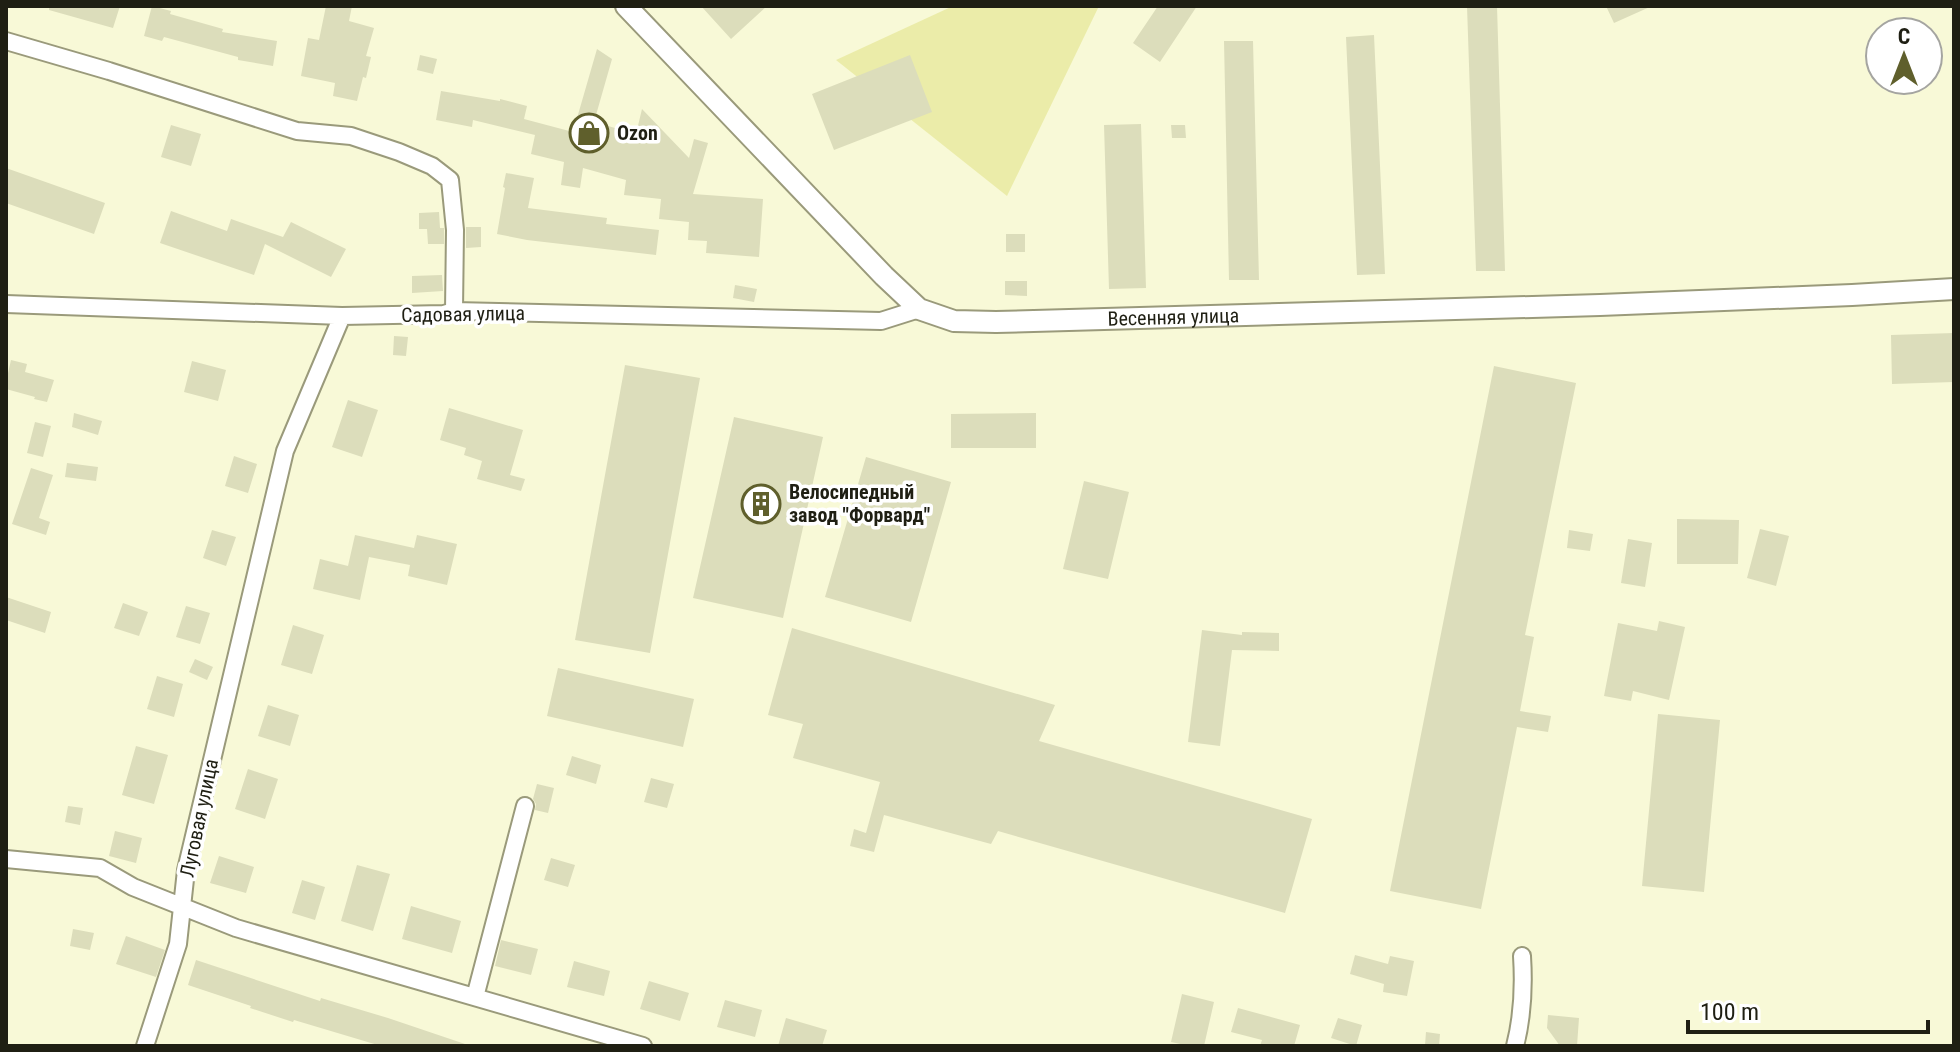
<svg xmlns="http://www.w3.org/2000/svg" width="1960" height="1052" font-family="'Roboto Condensed',sans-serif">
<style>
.green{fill:#ebeca9}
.building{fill:#dcddbb}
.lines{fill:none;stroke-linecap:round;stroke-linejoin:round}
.minor-casing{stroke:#9a9a7b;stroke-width:20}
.tertiary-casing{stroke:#9a9a7b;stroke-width:24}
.minor{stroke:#fff;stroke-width:16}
.tertiary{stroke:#fff;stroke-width:20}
.labels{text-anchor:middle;stroke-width:7;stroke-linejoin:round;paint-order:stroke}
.poi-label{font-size:20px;font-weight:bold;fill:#1f1f13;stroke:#fff;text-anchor:start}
.street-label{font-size:20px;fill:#1f1f13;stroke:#fff}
</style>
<rect width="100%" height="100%" fill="#f8f9d7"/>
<!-- green -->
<path class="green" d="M953,6h146l-92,190 -171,-136z"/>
<!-- building -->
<path class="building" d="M49,6h71l-7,22 -64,-18z
M152,6l19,5 -1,3 53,15 -1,3 55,9 -4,25 -35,-6v-3l-74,-20 -2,4 -18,-5z
M326,6h26l-3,15 25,7 -8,28 5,1 -5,21 -3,-1 -6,24 -24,-5 2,-13 -34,-7 7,-38 11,2z
M701,6h66l-36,33z
M1158,6h39l-37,56 -27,-19z
M1467,6h30l8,265h-29z
M1606,6h46l-38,17z
M1374,35l11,239 -28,1 -11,-238z
M1224,41h29l6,239h-30z
M597,49l15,10 -18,63 42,12 6,-25 47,49 5,-19 14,4 -15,51 70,5 -4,58 -53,-4 1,-12 -19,-1 1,-18 -30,-3 2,-20 -37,-4 2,-15 -43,-12 -3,20 -19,-3 3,-23 -33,-8 4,-19 -62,-15 -1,7 -36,-7 5,-29 59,10v-2l27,7 -3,13 49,13z
M420,55l17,4 -4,15 -16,-4z
M910,55l22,57 -98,38 -22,-56z
M1141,124l5,164 -37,1 -5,-164z
M171,125l30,9 -10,32 -30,-9z
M1171,125h14l1,13h-14z
M6,168l99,35 -11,31 -88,-31z
M506,173l28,5 -6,30 79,10 -1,6 53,6 -3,25 -129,-15 -30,-6 8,-46 -2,-1z
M171,211l56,20 4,-12 52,18 8,-15 55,27 -15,28 -66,-33 -11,31 -94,-32z
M439,212l1,16h4v16h-16l-1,-15h-8v-16z
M466,227h15v20l-15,1z
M1006,234h19v18h-19z
M442,275l1,16 -31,2v-17z
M1005,281h22v15l-22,-1z
M735,285l22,4 -3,13 -21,-4z
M1954,333v49l-62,2 -1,-49z
M394,336l14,1 -2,19 -13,-1z
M11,360l16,4 -2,8 29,8 -7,22 -13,-3 1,-2 -29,-8v-7z
M192,361l34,9 -8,31 -34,-9z
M625,365l75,13 -50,275 -75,-13z
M1494,366l82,17 -51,252 9,2 -14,74 31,5 -3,16 -31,-5 -36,182 -91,-18z
M348,400l30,10 -16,47 -30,-10z
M449,408l74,22 -13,45 15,4 -4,12 -44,-12 5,-18 -18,-6 2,-7 -26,-8z
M74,413l28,8 -4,14 -26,-8z
M1036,413v35h-85v-34z
M734,417l89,20 -40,181 -90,-20z
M35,422l16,4 -8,31 -16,-4z
M234,456l23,8 -9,29 -23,-7z
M866,457l85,25 -40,140 -86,-25z
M67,463l31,4 -2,14 -31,-4z
M31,468l22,7 -14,43 11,4 -4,13 -34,-11z
M1084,481l45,11 -21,87 -45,-10z
M1677,519l62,1 -1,44h-61z
M1760,529l29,7 -13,50 -29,-8z
M212,530l24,7 -10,29 -23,-8z
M1569,530l24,4 -3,17 -23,-3z
M355,535l59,13 3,-13 40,9 -10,41 -39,-9 2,-11 -41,-8 -9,43 -47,-11 7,-30 28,7z
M1628,539l24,4 -7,44 -24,-4z
M6,597l45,15 -6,21 -39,-13z
M123,603l25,9 -9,24 -25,-8z
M186,606l24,7 -10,31 -24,-7z
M1659,621l26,6 -16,73 -36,-9 -2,10 -27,-5 14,-73 39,8z
M293,625l31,10 -12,39 -31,-9z
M792,628l263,77 -16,36 273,78 -27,94 -287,-82 -7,13 -107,-29 -10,37 -24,-6 4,-17 12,4 14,-51 -87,-24 10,-34 -35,-9z
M1202,630l40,5v-3l37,1v18l-47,-1 -12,96 -32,-4z
M195,659l18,8 -6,13 -18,-8z
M558,668l136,31 -11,48 -136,-31z
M157,676l26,8 -9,33 -27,-8z
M268,705l31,10 -9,31 -32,-10z
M1658,714l62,6 -16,172 -62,-6z
M136,746l32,9 -14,49 -32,-9z
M572,756l29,9 -5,19 -30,-9z
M248,769l30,10 -13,40 -30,-10z
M651,778l23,6 -7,24 -23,-6z
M537,784l17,4 -6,25 -13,-3 1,-6 -3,-5z
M68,806l15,2 -3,17 -15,-3z
M115,831l27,7 -6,25 -27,-7z
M219,856l35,11 -8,26 -36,-10z
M551,858l24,7 -7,22 -24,-7z
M357,865l33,9 -17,57 -32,-10z
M302,880l23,7 -10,33 -23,-7z
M411,906l50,15 -9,32 -50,-14z
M73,929l21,4 -4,17 -20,-4z
M126,936l39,14 -9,27 -40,-13z
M501,940l37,9 -7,26 -36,-9z
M1355,955l33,9 2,-8 24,5 -7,35 -24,-4 1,-8 -34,-10z
M196,960l124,41 1,-3 67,20 77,26 -1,2h-83l-87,-26 -1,2 -43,-14 1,-2 -63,-21z
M574,961l36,10 -6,25 -37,-9z
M649,981l40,12 -9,28 -40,-12z
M1182,994l32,8 -10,44h-14l-19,-4z
M725,1000l37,10 -7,27 -38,-10z
M1238,1008l62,17 -6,21h-34l2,-6 -31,-8z
M1548,1015l31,3 -2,28h-17l-13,-18z
M786,1018l41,12 -5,16h-44z
M1338,1018l24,7 -6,21 -25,-8z
M1426,1032l14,2 -1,12 -14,-1z"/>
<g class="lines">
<!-- minor casing -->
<g class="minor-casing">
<path id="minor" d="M6,41l103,30 188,60 54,5 48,16 33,14 18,14 5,50 -1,81
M6,304l336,12 102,-2 10,-3 427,10 38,-12
M6,859l94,9 33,19 103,41 407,118
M475,997l50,-191
M145,1046l33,-102 8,-74 99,-419 57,-135
M1515,1046c8,-31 9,-59 7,-90"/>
</g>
<!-- tertiary casing -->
<g class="tertiary-casing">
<g id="tertiary">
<path id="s1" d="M626,6l258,270 35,33 35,12 42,1 604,-17 252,-10 102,-6"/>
</g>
</g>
<!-- minor -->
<use href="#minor" class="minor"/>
<!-- tertiary -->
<use href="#tertiary" class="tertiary"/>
</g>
<!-- icons -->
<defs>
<g id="shop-ring" transform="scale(2)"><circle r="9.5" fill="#fff" stroke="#5f5f2c" stroke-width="1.5"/><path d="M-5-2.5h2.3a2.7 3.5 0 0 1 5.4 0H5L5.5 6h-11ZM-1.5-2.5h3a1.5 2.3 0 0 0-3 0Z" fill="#5f5f2c"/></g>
<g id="building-ring" transform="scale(2)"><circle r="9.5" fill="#fff" stroke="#5f5f2c" stroke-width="1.5"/><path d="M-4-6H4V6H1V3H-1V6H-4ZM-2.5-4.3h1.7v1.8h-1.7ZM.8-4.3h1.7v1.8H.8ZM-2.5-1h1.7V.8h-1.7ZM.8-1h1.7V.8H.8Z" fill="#5f5f2c"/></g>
</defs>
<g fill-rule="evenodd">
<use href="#shop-ring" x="589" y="133"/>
<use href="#building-ring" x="761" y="504"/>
</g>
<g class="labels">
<!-- poi labels -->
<g class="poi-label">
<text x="617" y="140">Ozon</text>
<text x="789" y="499">Велосипедный<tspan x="789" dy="23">завод "Форвард"</tspan></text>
</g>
<!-- street labels -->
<g class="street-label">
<text transform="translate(463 314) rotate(-1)" y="7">Садовая улица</text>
<text dy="7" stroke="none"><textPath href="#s1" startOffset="678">Весенняя улица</textPath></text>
<text transform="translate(199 818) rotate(-78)" y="7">Луговая улица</text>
</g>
</g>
<!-- border -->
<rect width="1960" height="1052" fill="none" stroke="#1f1f13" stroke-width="16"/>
<!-- north arrow -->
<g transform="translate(1904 56)"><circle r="38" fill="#ffffff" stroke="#a5a5a1" stroke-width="2"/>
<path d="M0-6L14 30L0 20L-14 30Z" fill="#5f5f2c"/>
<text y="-12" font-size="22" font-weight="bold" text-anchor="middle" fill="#1f1f13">С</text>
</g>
<!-- scale -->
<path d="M1688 1020v12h240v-12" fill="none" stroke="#1f1f13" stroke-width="4"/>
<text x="1700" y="1020" font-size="24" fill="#1f1f13" stroke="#ffffff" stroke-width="6" paint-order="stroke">100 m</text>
</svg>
